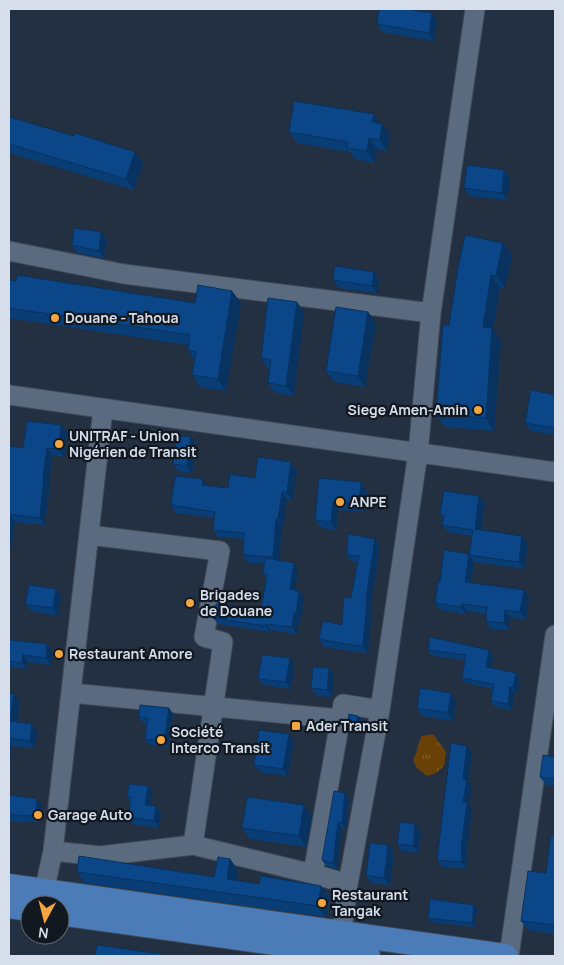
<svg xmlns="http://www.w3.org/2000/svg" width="564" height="965" font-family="Manrope,sans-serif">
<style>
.park{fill:url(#park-tufts)}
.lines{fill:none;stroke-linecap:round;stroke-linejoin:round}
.minor-casing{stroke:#404b5a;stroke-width:21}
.major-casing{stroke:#404b5a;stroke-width:26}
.minor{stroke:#5b6b7f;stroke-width:19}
.major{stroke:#4b7cb7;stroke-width:24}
.wall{fill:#093d75}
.shaded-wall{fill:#08325f}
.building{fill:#0b4788;stroke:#08325f}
.poi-dot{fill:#f2a541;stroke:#121820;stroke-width:2}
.labels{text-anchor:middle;stroke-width:4.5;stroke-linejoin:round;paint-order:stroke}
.poi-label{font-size:14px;font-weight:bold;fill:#d5deea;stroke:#121820;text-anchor:start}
</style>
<defs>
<pattern id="park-tufts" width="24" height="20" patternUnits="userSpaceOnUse" patternTransform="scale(1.25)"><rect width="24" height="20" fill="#694106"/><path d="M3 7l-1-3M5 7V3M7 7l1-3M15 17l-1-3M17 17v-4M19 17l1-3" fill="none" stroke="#7e5c2a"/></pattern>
</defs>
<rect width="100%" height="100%" fill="#233042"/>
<!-- park -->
<path class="park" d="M433,734l13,18 -2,14 -8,7 -9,3 -10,-8 -4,-8c5,-8 4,-16 9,-24z"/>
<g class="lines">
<!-- minor casing -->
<g class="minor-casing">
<path id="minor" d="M9,251l115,23 307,39
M9,395l546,77
M89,535l131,16 -16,86 19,5 -30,203
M71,693l269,26
M53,851l47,5 93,-11 120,29 35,10
M313,874l30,-170 37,6
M41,905l12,-54 50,-442
M340,945l8,-61 32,-174 38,-257 13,-140 44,-304
M509,956l46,-321"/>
</g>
<!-- major casing -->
<g class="major-casing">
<path id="major" d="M9,886l496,70
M9,906l21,3
M60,913l308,43"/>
</g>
<!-- minor -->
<use href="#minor" class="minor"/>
<!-- major -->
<use href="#major" class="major"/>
</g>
<!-- wall -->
<path class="wall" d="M437,21l-3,20 -52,-9 -5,-8z
M380,123l2,1 8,11 -3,16 -10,-2 -2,14 -20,-4 -5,-7 -53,-9 -8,-11z
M74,136l61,16 8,11 -9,27 -125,-37v-9z
M504,170l6,8 -3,22 -38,-4 -5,-8z
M101,232l6,8 -3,18 -27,-5 -5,-8z
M503,243l9,13 -7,32 -5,-1 -7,43 8,10 -7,91 -49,-4 -9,-13 13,-89z
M374,272l5,7 -2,14 -38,-5 -6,-8z
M9,280l186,23 37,-12 9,12 -15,88 -26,-4 -8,-12 2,-15 -6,-10v-5l-179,-27z
M304,312l-10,84 -19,-3 -7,-10 2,-14h-2l-7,-11z
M368,312l8,11 -11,64 -31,-5 -8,-11z
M555,395v40l-24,-4 -6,-8z
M61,425l6,7 -3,25 -12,-2 -3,27 1,2 -5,41 -30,-3 -4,26h-2v-102l14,2z
M196,445l-4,28 -13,-1 -6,-8z
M297,470l-5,30 -5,-1 -4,28h-1l-3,33 19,9 -3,21 4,1 5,6 -3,23 -2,-1 -2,15 -26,-4 -1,2 -52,-8 -5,-6 48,-8 5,-32 -3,-5 2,-10h-17l-5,-8v-16l-25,-2 -5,-7 1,-12 -38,-5 -5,-8 36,-20 21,3 27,-10z
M319,478l48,12 -3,22 -26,-2 -2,20 -15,-2 -6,-8z
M485,503l-4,27 47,14 -4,25 -50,-7 -3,20 58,16 -3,22 -16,-3 -1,13 -18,-1 -5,-8v-7l-19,-3 -1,3 -26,-4 -5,-7 5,-21 29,-28 3,-18 -24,-4 -6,-7 1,-7 -3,-4z
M375,539l5,7 -9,59 1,1 -4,47 -18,-2 -26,-4 -5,-8 23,-14 9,-27 6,-36h-5l-5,-7z
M56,589l5,8 -3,19 -27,-5 -6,-7z
M9,640l43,11 -1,14 -23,-3 -1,7 -18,-2z
M428,650h61l4,6 -2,12 25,5 4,5 -3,16 -3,-1 -2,17 -17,-3 -4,-6 2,-12 -27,-6 -4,-5 3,-18 -32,-4z
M294,665l-3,24 -28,-4 -5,-6z
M329,668l5,7 -2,22 -15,-1 -6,-8z
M9,693l11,9 -3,20 20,10 -2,16 -23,-2 -3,19z
M451,693l5,8 -3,20 -31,-5 -5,-8z
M169,708l4,6 -5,33 -18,-2 -5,-6 2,-16h-4l-4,-6z
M358,716l3,4 -3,13 -8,-1 -3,-4z
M289,734l5,8 -6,34 -28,-4 -6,-7z
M472,753l-4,29 4,5 -3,17 3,6 -6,45 1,2 -1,12 -24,-2 -5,-7z
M555,757v29l-9,-1 -6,-8z
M148,786l4,7 -2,13h6l5,7 -2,15 -27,-4 -4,-7 2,-16 -3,-4z
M345,793l4,6 -3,30 -4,-1 -5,41 -11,-3 -4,-6z
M9,795l33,10 -2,18 -14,-2v2l-17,-2z
M312,816l-6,31 -56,-8 -8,-11z
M421,832l-3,21 -16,-2 -5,-7z
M555,836v98l-27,-4 -7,-9 25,-48z
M388,845l6,7 -4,33 -19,-2 -5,-8z
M230,859l8,11 -2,10 23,4 62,2 8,10 -3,21 -242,-34 -7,-11 137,5z
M477,908l-2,19 -44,-5 -3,-4z"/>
<!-- shaded-wall -->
<path class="shaded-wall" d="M432,13l5,8 -3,20 -5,-8z
M374,114l7,11 -9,-3z
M382,124l8,11 -3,16 -7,-11z
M369,138l8,11 -2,14 -8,-12z
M135,152l8,11 -9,27 -8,-11z
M504,170l6,8 -3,22 -5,-7z
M101,232l6,8 -3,18 -5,-7z
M503,243l9,13 -7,32 -9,-12z
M374,272l5,7 -2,14 -5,-7z
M491,275l9,12 -7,43 8,10 -7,91 -8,-13 -3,-91z
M232,291l9,12 -15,88 -8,-12z
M297,302l7,10 -10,84 -8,-10z
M368,312l8,11 -11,64 -7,-11z
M61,425l6,7 -3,25 -6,-8z
M191,437l5,8 -4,28 -5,-7z
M47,448l5,7 -3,27 1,2 -5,41 -5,-7 3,-42z
M291,462l6,8 -5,30 -5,-8z
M203,479l5,8 -6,-2z
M361,482l6,8 -3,22 -5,-8z
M282,492l5,7 -4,28 -5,-8z
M479,496l6,7 -5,34 -5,-8z
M333,502l5,8 -2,20 -5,-8z
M9,514l6,8 -4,26 -2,-3z
M276,519l6,8 -3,37 -6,-7z
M522,536l6,8 -4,25 -5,-7z
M375,539l5,7 -9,59 1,1 -4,47 -5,-7 3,-47z
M469,555l5,7 -4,27 -5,-7z
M294,563l4,6 -4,27 -4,-7z
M56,589l5,8 -3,19 -5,-8z
M524,590l5,8 -3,22 -6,-8z
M299,591l5,6 -3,23 -5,-7z
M462,604l5,7 -1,3 -5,-7z
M505,610l5,7 -1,13 -5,-7z
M294,613l5,6 -2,15 -5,-7z
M266,624l5,6 -1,2 -4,-6z
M47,644l5,7 -1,14 -5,-7z
M489,650l4,6 -3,17 -4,-6z
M23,655l5,7 -1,7 -5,-6z
M290,658l4,7 -3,24 -5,-7z
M329,668l5,7 -2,22 -5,-7z
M516,673l4,5 -3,16 -4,-6z
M510,687l4,6 -2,17 -4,-6z
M451,693l5,8 -3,20 -5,-8z
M14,694l6,8 -4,27 -6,-8z
M169,708l4,6 -5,33 -4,-6z
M358,716l3,4 -3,13 -3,-4z
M32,724l5,8 -2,16 -5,-7z
M289,734l5,8 -6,34 -5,-7z
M9,741l3,5 -3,19z
M467,746l5,7 -4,29 4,5 -3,17 3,6 -6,45 1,2 -1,12 -5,-7v-13l2,-47v-23z
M148,786l4,7 -2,18 -5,-6z
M345,793l4,6 -3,30 -4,-6z
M37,799l5,6 -2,18 -4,-7z
M304,805l8,11 -6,31 -7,-11z
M156,806l5,7 -2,15 -5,-7z
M338,822l4,6 -5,41 -4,-6z
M415,824l6,8 -3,21 -5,-7z
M388,845l6,7 -4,33 -6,-7z
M230,859l8,11 -3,20 -8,-11z
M321,886l8,10 -3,21 -8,-11z
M474,905l3,3 -2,19 -3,-4z"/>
<!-- building -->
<path class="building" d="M379,9h26l27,4 -3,20 -52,-9z
M294,101l80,13 -2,8 10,2 -2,16 -11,-2 -2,13 -20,-3 1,-6 -59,-10z
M9,117l65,19 1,-3 60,19 -9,27 -117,-35z
M467,165l37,5 -2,23 -38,-5z
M74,228l27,4 -2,19 -27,-6z
M465,235l38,8 -7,33 -5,-1 -8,52 9,1 -6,90 -50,-4 7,-89h6l9,-57z
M335,266l39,6 -2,14 -39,-6z
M17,275l178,28 3,-18 34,6 -14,88 -26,-4 4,-23 -8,-2 2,-15 -181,-27v-28l7,1z
M268,298l29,4 -11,84 -18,-3 3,-23 -10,-2z
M336,307l32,5 -10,64 -32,-5z
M531,390l24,5v33l-30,-5z
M27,421l34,4 -3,24 -11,-1 -4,28h1l-4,42 -31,-4v5v-73l14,2z
M177,436l14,1 -4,29 -14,-2z
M258,457l33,5 -4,30h-5l-4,27h-2l-3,38 -30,-2 1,-22 -31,-3 2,-18 -44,-7 4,-29 28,3 -1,6 26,3 2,-14 25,4z
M319,478l42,4 -2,22 -26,-2 -2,20 -16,-2z
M444,491l35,5 -4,33 47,7 -3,26 -50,-7 4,-25 -31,-5 2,-10 -4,-1z
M348,534l27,5 -9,60h1l-4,47 -18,-2 -26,-5 4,-18 19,4 2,-28 7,1 8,-42 -12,-1z
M444,550l25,4 -4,28 59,8 -4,22 -15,-2 -1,13 -18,-2 1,-14 -25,-3 -1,3 -26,-4 3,-22 2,1z
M265,558l29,5 -4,26 9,2 -3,22h-2l-2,14 -26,-3v2l-53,-8 3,-14 45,6 6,-36 -4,-1z
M29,585l27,4 -3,19 -28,-4z
M430,637l59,13 -3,17 30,6 -3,15 -3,-1 -2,17 -17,-3 3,-17 -32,-6 4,-23 -38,-5z
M9,640l38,4 -1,14 -23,-3 -1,8 -13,-2z
M262,655l28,3 -4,24 -28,-3z
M313,667l16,1 -2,22 -16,-2z
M420,688l31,5 -3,20 -31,-5z
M9,693l5,1 -4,27 22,3 -2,17 -21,-3z
M140,705l29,3 -5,33 -19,-2 3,-21 -9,-1z
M349,714l9,2 -3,13 -8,-1z
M555,719v11h-1z
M259,730l30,4 -6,35 -29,-4z
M451,743l16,3 -4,33 4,1 -4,22 4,1 -6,46h1l-1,13 -24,-2z
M543,755l12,2v22l-15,-2z
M129,784l19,2 -3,19 11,1 -2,15 -26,-4 3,-20h-4z
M334,791l11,2 -3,30 -4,-1 -5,41 -11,-3z
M9,795l28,4 -1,17 -14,-1v1l-13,-2z
M247,797l57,8 -5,31 -57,-8z
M400,822l15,2 -2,22 -16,-2z
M551,835l4,1v89l-34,-4 7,-50 18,2z
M370,843l18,2 -4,33 -18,-3z
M79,856l135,21 4,-20 12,2 -3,20 32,5 2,-8 60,10 -3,20 -241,-34z
M430,899l44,6 -2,18 -44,-5z
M97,945l64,9v2h-66z"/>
<!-- markers -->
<g class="poi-dot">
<circle cx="55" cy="318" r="5"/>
<circle cx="478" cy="410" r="5"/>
<circle cx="59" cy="444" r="5"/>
<circle cx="340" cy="502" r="5"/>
<circle cx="190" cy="603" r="5"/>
<circle cx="59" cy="654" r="5"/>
<rect x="291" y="721" width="10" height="10" rx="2.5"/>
<circle cx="161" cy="740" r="5"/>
<circle cx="38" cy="815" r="5"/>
<circle cx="322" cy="903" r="5"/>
</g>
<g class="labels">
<!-- poi labels -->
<g class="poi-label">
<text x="65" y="323">Douane - Tahoua</text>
<text x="468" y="415" text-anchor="end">Siege Amen-Amin</text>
<text x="69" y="441">UNITRAF - Union<tspan x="69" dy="16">Nigérien de Transit</tspan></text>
<text x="350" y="507">ANPE</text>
<text x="200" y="600">Brigades<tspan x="200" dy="16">de Douane</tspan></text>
<text x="69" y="659">Restaurant Amore</text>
<text x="306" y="731">Ader Transit</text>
<text x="171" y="737">Société<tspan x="171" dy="16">Interco Transit</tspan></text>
<text x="48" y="820">Garage Auto</text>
<text x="332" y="900">Restaurant<tspan x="332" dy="16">Tangak</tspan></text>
</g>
</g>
<!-- border -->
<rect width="564" height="965" fill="none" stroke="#d5deea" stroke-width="20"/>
<!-- north arrow -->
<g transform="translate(45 920) rotate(187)"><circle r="24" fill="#121820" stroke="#606771"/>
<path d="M0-4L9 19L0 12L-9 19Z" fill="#f2a541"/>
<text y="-8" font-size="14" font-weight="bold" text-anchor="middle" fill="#d5deea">N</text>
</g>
</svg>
